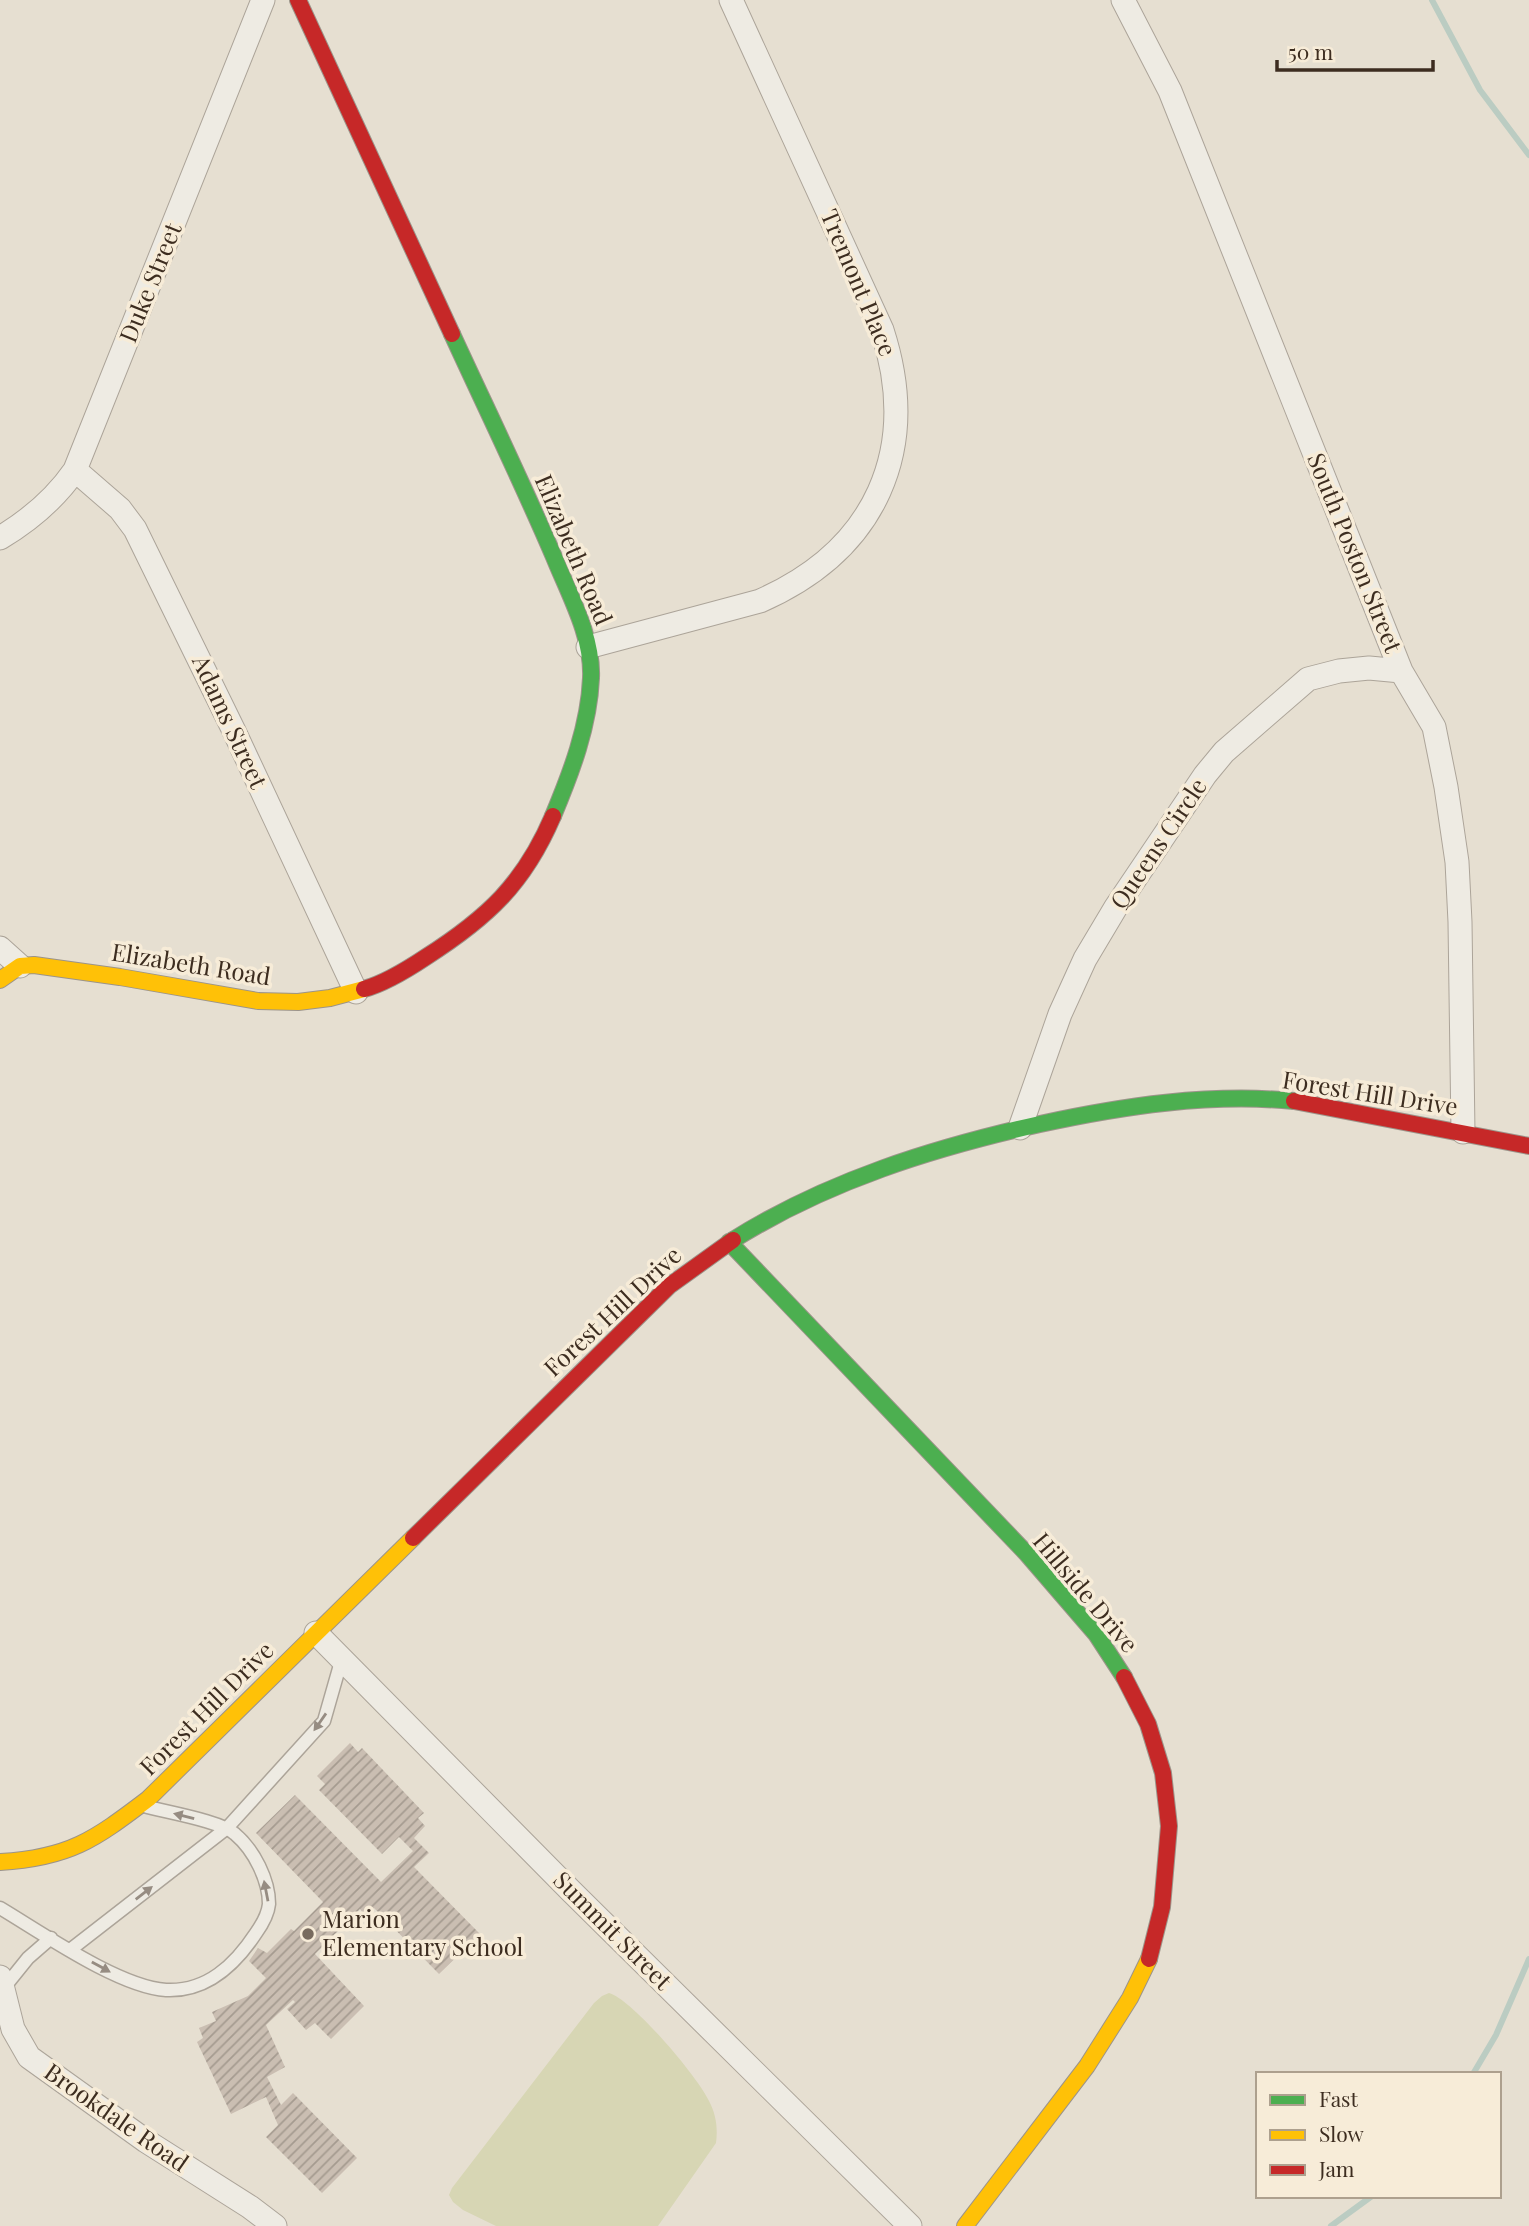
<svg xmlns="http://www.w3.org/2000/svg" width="1529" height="2226" font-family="'Playfair Display',serif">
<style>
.pitch{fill:#d7d6b4}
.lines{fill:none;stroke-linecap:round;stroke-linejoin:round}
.stream{stroke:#bbccc2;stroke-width:6}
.building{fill:url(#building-hatch)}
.lane-casing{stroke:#aca499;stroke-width:15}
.street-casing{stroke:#aca499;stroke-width:25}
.fast-casing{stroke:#9c948a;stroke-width:18}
.slow-casing{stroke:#9c948a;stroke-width:18}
.jam-casing{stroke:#9c948a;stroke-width:18}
.lane{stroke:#eeebe3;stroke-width:12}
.street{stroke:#eeebe3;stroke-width:23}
.fast{stroke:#4caf50;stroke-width:16}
.slow{stroke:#ffc107;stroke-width:16}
.jam{stroke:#c62828;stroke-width:16}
.oneway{fill:#968c82}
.poi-dot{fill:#786b5e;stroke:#f7ecd8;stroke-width:2.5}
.labels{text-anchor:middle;stroke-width:7;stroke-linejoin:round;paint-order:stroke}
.street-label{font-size:24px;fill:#3d2d20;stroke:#f7ecd8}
.poi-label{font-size:24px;fill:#3d2d20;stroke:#f7ecd8;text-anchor:start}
</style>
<defs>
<pattern id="building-hatch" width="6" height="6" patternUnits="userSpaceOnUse" patternTransform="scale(1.75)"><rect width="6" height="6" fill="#cabeb2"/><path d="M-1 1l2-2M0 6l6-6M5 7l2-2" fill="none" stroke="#a59b90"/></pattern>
</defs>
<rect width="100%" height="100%" fill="#e6dfd1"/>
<!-- pitch -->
<path class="pitch" d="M609,1993c23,6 89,84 100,108 7,13 9,27 7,42l-58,83h-162l-33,-16 -10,-8 -4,-7 3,-7 142,-185 8,-7z"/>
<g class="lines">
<!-- stream -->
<path class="stream" d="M1432,0l48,90 49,65
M1473,2074l23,-39 33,-76
M1331,2226l41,-30"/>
</g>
<!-- building -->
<path class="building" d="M350,1743l8,9 4,-4 62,65 -6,5 7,8 -11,12 15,15 -15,14 66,67 -41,40 -65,-66 -9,8 -5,-7 -45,45 49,52 -33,33 -16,-16 -9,7 -19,-21 8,-7 -2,-2 -27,25 19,42 -18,10 14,28 12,-12 64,65 -35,35 -56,-56 12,-12 -12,-28 -35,17 -34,-72 6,-4 -4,-10 17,-7 -4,-9 36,-16 18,-18 -17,-17 9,-13 9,5 24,-24 3,2 29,-29 -67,-69 39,-38 86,87 32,-31 -14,-14 -17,17 -63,-64 6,-6 -8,-8z"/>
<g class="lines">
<!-- lane casing -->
<g class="lane-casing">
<path id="lane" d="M0,1908c42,25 119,79 166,82 41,2 69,-25 90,-57 5,-7 12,-19 13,-29 0,-24 -15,-54 -34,-70 -14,-13 -70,-22 -91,-28
M70,1950l157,-122 97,-107 18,-63
M3,1989l25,-31 23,-20"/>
</g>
<!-- street casing -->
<g class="street-casing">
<path id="street" d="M1123,0l47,91 231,580 33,56 12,60 11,75 3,60 3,210
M75,470l45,39 15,20 99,202 122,261
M0,538c30,-18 55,-39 75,-68l188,-470
M588,647l172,-46c116,-51 161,-151 122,-271l-151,-330
M0,948l20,18
M1020,1128l40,-114 25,-55 31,-52 89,-132 19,-23 84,-73 31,-8 30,-3 32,3
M316,1633l255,258 339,335
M0,1977l13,52 16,28 117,84 104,66 25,19"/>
</g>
<!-- fast casing -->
<g class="fast-casing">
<path id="fast" d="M452,334c34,74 70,148 102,223 15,37 39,80 37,121 -2,48 -20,95 -38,138
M733,1240c94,-59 200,-92 307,-116 83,-18 169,-31 254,-23
M729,1242l298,312 69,80 28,43"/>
</g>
<!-- slow casing -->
<g class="slow-casing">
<path id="slow" d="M0,980l20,-14 14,-1 86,12 138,24 40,1 32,-4 34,-9
M0,1862c69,-4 94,-22 148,-63l265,-261
M965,2226l122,-160 43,-68 19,-39"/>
</g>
<!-- jam casing -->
<g class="jam-casing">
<path id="jam" d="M298,0l154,334
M364,989c22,-6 44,-20 62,-32 61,-39 98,-73 127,-141
M1294,1101l235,45
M413,1538l256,-252 64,-46
M1124,1677l24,47 15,49 6,53 -7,81 -13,52"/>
</g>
<!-- lane -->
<use href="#lane" class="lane"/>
<!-- street -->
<use href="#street" class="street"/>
<!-- fast -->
<use href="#fast" class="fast"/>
<!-- slow -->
<use href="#slow" class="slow"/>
<!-- jam -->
<use href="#jam" class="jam"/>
</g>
<!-- one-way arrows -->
<defs><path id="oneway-solid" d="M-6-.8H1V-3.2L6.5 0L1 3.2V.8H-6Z" transform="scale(1.75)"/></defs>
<g class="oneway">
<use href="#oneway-solid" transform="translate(320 1722) rotate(125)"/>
<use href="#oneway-solid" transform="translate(184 1816) rotate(-166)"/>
<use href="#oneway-solid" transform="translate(266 1891) rotate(-101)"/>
<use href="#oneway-solid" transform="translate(144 1893) rotate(-38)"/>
<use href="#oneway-solid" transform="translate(101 1967) rotate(29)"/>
</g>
<!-- markers -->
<circle class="poi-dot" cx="308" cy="1934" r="7"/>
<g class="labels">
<!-- street labels -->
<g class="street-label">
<text transform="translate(151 283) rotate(-68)" y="8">Duke Street</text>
<text transform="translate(858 283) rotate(67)" y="8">Tremont Place</text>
<text transform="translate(573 550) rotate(67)" y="8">Elizabeth Road</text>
<text transform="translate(1354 553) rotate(68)" y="8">South Poston Street</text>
<text transform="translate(229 722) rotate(65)" y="8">Adams Street</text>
<text transform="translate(1159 844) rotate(-56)" y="8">Queens Circle</text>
<text transform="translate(191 965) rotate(9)" y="8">Elizabeth Road</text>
<text transform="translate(1370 1094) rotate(9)" y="8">Forest Hill Drive</text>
<text transform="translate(613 1312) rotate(-43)" y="8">Forest Hill Drive</text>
<text transform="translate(1085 1593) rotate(50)" y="8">Hillside Drive</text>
<text transform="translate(207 1709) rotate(-45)" y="8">Forest Hill Drive</text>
<text transform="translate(612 1931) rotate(45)" y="8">Summit Street</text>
<text transform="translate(116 2118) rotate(35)" y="8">Brookdale Road</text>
</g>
<!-- poi labels -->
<g class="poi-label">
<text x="322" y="1928">Marion<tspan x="322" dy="28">Elementary School</tspan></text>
</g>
</g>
<!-- legend -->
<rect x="1256" y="2072" width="245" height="126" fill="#f7ecd8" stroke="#ada08e" stroke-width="2"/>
<rect x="1270" y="2095" width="35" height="10" fill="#4caf50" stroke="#ada08e" stroke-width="2"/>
<text x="1319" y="2107" font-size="21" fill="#3d2d20">Fast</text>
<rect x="1270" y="2130" width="35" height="10" fill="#ffc107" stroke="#ada08e" stroke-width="2"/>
<text x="1319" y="2142" font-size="21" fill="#3d2d20">Slow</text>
<rect x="1270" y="2165" width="35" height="10" fill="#c62828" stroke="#ada08e" stroke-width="2"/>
<text x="1319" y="2177" font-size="21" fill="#3d2d20">Jam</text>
<!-- scale -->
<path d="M1277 60v10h156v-10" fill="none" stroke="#3d2d20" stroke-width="3.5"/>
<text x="1288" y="60" font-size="21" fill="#3d2d20" stroke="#f7ecd8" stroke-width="5" paint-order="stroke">50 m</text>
</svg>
